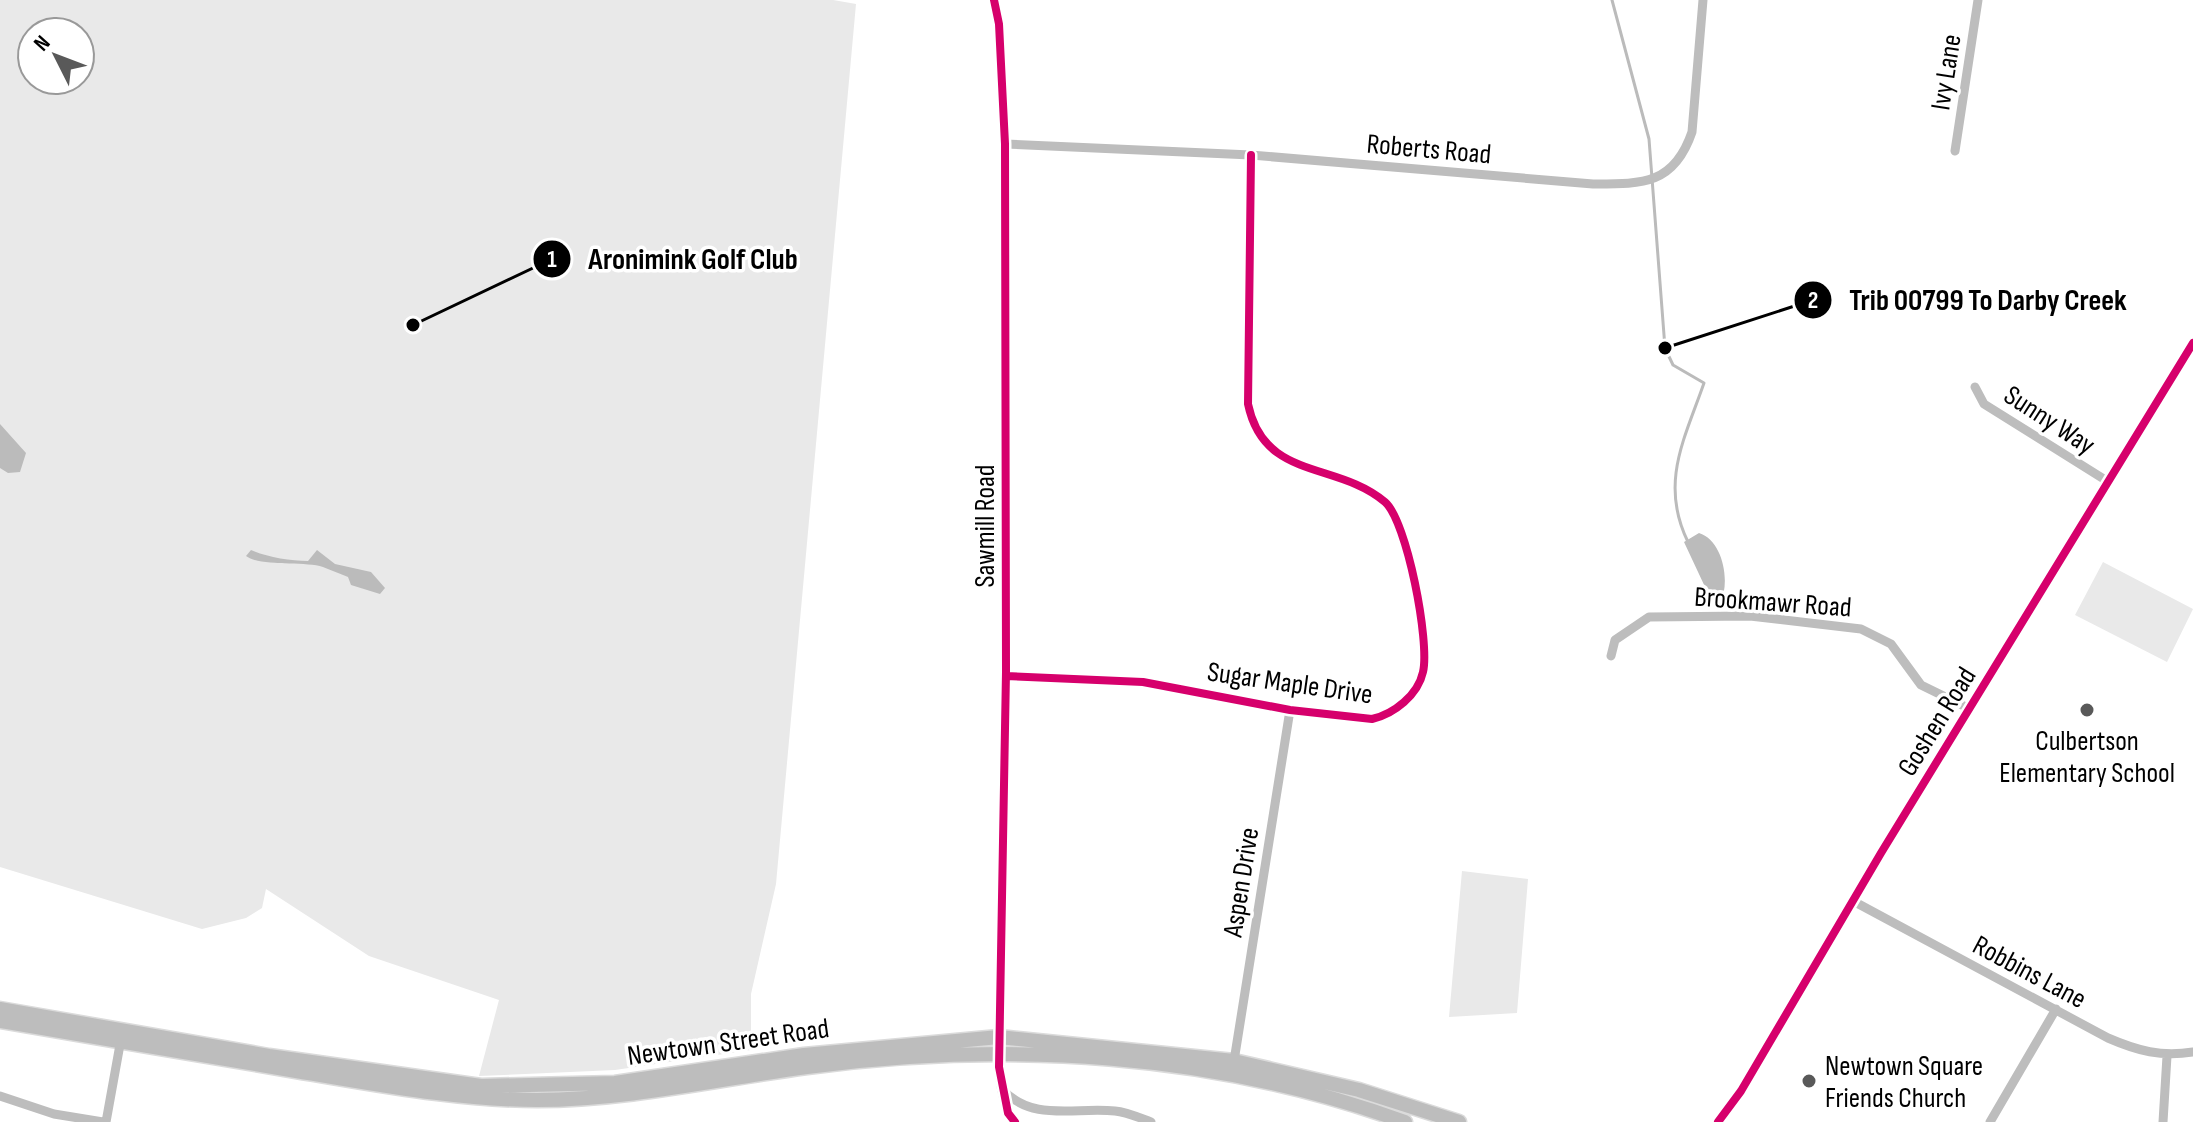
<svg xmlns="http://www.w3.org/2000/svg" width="2193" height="1122" font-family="'Sofia Sans Condensed',sans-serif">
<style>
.green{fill:#e9e9e9;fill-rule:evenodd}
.water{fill:#bbb}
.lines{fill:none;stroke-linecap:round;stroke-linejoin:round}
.stream{stroke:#bbb;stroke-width:3}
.primary-casing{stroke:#dbdbdb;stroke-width:17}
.minor{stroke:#bdbdbd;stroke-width:9}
.tertiary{stroke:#bdbdbd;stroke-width:11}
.primary{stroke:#bdbdbd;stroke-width:14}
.cycleway-casing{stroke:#fff;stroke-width:13}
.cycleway{stroke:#d6006c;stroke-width:8}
.poi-dot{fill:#595959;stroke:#fff;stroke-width:3}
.labels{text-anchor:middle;stroke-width:7;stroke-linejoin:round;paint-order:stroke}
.street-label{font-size:28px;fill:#000;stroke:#fff}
.poi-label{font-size:28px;fill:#000;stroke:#fff}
.leader{fill:none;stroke:#000;stroke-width:3}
.callout-dot{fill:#000;stroke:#fff;stroke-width:3}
.mark-label{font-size:24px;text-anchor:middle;font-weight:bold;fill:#fff}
.callout-label{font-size:30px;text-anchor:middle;font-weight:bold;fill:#000;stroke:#fff;stroke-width:7;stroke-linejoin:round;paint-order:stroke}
</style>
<rect width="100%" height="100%" fill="#fff"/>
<!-- green -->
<path class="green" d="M0,0h833l23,4 -80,880 -25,110v56l-136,20 -136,6 20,-76 -130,-44 -103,-67 -4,19 -16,10 -44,11 -202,-62zM32,32h48v48h-48z
M2103,562l90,47 -26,53 -92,-47z
M1462,871l66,8 -11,134 -68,4z"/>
<!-- water -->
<path class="water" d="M0,424l26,29 -6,19 -12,1 -8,-5z
M1699,533c24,7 32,50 21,70l-7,1 -29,-62z
M251,550c15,7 39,11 57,11l9,-11 18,14 36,8 14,16 -5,6 -29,-9 -3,-8c-8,-3 -17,-7 -25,-10 -19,-6 -63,0 -77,-11z"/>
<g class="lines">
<!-- stream -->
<path class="stream" d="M1612,0l37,139 16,209 8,17 31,18c-19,55 -45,100 -16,159"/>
<!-- primary casing -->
<g class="primary-casing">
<path id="primary" d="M0,1009l269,47 212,30 134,-3 189,-28 195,-18 235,24 125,29 100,32
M0,1021c99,17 197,33 296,50 80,13 160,29 241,29 90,0 181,-21 270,-33 200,-26 407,-15 598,55"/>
</g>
<!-- minor -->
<path class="minor" d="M1005,144l246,11 342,29c49,0 81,1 99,-52l11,-132
M1955,151l23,-151
M1975,387l9,17 123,77
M1611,656l4,-16 34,-23 101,-1 111,13 30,15 30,41 49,24
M1006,676l137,6 147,28 82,9c22,-5 46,-24 51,-47 7,-30 -16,-151 -38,-170 -48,-41 -121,-21 -137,-98l3,-249
M1853,901l255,137c30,13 53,19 85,14
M999,1052c-1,22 2,52 16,70
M1234,1061l56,-351
M1003,1090c30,32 71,17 112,21 12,1 25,7 36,11
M0,1096l54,18 49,8
M106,1122l15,-83
M1990,1122l66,-113
M2163,1122l4,-66"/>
<!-- tertiary -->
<path class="tertiary" d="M994,0l5,24 6,120 1,528 -7,380
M1718,1122l23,-31 140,-238 312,-510"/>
<!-- primary -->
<use href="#primary" class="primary"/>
<!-- cycleway casing -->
<g class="cycleway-casing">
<path id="cycleway" d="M994,0l5,24 6,120 1,528 -7,395 9,46 7,9
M1006,676l137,6 147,28 82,9c22,-5 46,-24 51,-47 7,-30 -16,-151 -38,-170 -48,-41 -121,-21 -137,-98l3,-249
M1718,1122l23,-31 140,-238 312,-510"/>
</g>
<!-- cycleway -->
<use href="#cycleway" class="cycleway"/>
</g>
<!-- markers -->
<g class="poi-dot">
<circle cx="2087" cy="710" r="8"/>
<circle cx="1809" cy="1081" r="8"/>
</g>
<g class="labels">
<!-- street labels -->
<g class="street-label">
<text transform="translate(1945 72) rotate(-81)" y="10">Ivy Lane</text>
<text transform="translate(1429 148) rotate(5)" y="10">Roberts Road</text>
<text transform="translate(2050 419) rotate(33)" y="10">Sunny Way</text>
<text transform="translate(984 526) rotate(-90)" y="10">Sawmill Road</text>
<text transform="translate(1773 601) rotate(4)" y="10">Brookmawr Road</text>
<text transform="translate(1290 682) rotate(8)" y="10">Sugar Maple Drive</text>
<text transform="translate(1936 721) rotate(-58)" y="10">Goshen Road</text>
<text transform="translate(1240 882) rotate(-81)" y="10">Aspen Drive</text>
<text transform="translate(2030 971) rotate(28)" y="10">Robbins Lane</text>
<text transform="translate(728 1041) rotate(-8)" y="10">Newtown Street Road</text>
</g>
<!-- poi labels -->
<g class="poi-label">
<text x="2087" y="750">Culbertson<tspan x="2087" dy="32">Elementary School</tspan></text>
<text x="1825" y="1075" text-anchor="start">Newtown Square<tspan x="1825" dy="32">Friends Church</tspan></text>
</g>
</g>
<!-- callouts -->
<path class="leader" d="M413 325L552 259M1665 348L1813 300"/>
<g class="callout-dot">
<circle cx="413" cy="325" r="8"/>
<circle cx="1665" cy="348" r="8"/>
<circle cx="552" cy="259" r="20"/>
<circle cx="1813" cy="300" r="20"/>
</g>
<g class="mark-label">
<text x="552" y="267">1</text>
<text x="1813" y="308">2</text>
</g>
<g class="callout-label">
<text x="693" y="269">Aronimink Golf Club</text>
<text x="1988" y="310">Trib 00799 To Darby Creek</text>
</g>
<!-- north arrow -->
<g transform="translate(56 56) rotate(312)"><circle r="38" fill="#ffffff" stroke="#999999" stroke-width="2"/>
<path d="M0-6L14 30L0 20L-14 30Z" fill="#595959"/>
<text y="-12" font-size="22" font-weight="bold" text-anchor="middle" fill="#000000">N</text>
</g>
</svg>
